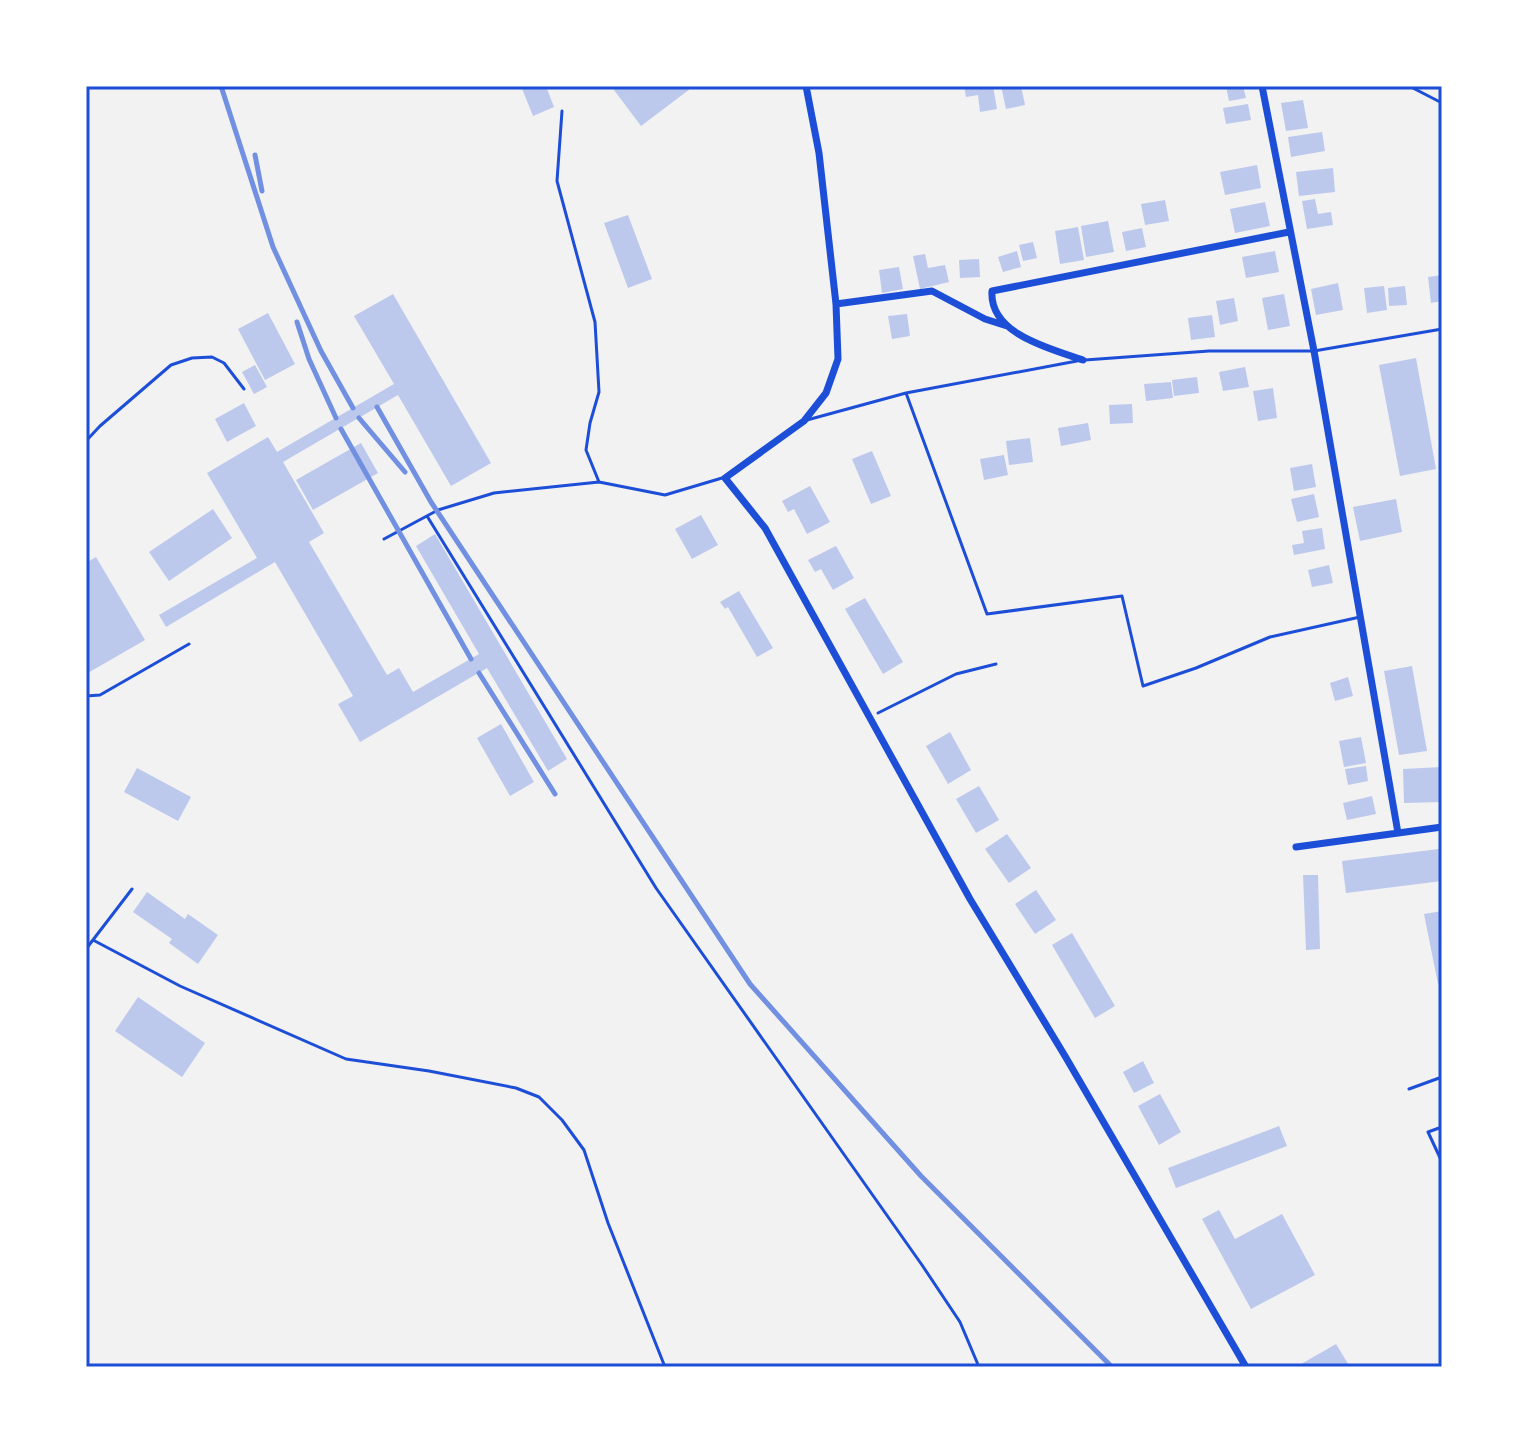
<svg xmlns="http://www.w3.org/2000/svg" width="1528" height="1453" font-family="Spectral,serif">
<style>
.building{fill:#bdc9ec}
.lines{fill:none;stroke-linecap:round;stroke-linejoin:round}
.path{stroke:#1d4ed8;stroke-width:3}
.service{stroke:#1d4ed8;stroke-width:3}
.minor{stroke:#1d4ed8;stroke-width:7}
.rail{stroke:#7290e2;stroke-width:5}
.neatline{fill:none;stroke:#1d4ed8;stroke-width:3}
</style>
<rect width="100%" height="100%" fill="#f2f2f2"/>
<!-- building -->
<path class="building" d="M521,86h25l8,21 -21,9z
M619,86h75l-53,40 -27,-36z
M964,86h29l4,23 -17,3 -2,-17 -12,2z
M1001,86h20l4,19 -19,4z
M1226,86h17l3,12 -17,3z
M1303,100l5,28 -22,3 -5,-28z
M1248,104l3,16 -25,4 -3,-16z
M1322,132l3,19 -34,6 -3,-20z
M1257,165l4,23 -36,7 -5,-23z
M1333,168l2,24 -36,4 -3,-24z
M1315,199l3,15 13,-2 2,13 -26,4 -5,-28z
M1165,200l4,21 -24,4 -4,-21z
M1265,202l5,24 -35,7 -5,-24z
M628,215l24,64 -24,9 -24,-65z
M1108,221l6,31 -28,5 -5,-31z
M1078,227l6,33 -24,4 -5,-33z
M1142,228l4,19 -20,4 -4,-19z
M1033,242l4,16 -14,3 -4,-16z
M1017,251l4,16 -18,5 -5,-15z
M1275,251l4,21 -33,6 -4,-21z
M925,254l3,14 17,-3 4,17 -29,7 -7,-33z
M979,259l1,18 -20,1 -1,-18z
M899,267l4,22 -21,4 -3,-23z
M1442,275v26l-11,2 -3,-26z
M1338,283l5,27 -27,5 -5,-26z
M1384,286l3,24 -20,3 -3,-25z
M1405,286l2,19 -18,1 -1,-18z
M393,294l98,169 -40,23 -53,-91 -115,67 41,71 -15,9 78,133 12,-7 14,24 66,-38 -63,-108 19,-12 132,225 -19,12 -61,-103 -127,74 -22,-38 15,-8 -78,-134 -109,65 -7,-12 98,-57 -50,-85 61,-36 9,15 117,-68 -40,-68z
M1284,294l6,32 -22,4 -6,-32z
M1234,298l4,23 -18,4 -4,-24z
M268,313l27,51 -30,16 -27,-51z
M907,314l3,22 -18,3 -4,-23z
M1212,315l3,22 -24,3 -3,-22z
M1416,358l20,111 -36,7 -21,-111z
M255,365l12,22 -13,7 -12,-22z
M1245,367l4,20 -26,4 -4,-19z
M1197,377l2,16 -25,3 -2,-16z
M1171,382l2,16 -27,3 -2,-17z
M1273,388l4,30 -19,3 -5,-30z
M244,403l12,23 -29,16 -12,-23z
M1132,404l1,19 -23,1 -1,-19z
M1088,423l3,17 -30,6 -3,-18z
M1030,438l3,24 -24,3 -3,-24z
M361,443l17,30 -65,37 -17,-30z
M872,451l19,45 -20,8 -19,-45z
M1004,455l4,20 -24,5 -4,-21z
M1312,464l4,23 -22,4 -4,-23z
M810,486l20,36 -23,12 -13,-25 -6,3 -6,-11z
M1314,494l5,23 -22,5 -6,-23z
M1396,499l6,33 -42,9 -7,-34z
M213,509l19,29 -63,43 -20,-29z
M701,515l17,30 -26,14 -17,-30z
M1322,528l3,21 -31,6 -2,-10 12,-2 -2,-12z
M836,546l18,32 -21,12 -12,-21 -6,3 -7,-12z
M96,557l49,83 -59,34v-111z
M1329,565l4,18 -21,4 -4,-17z
M739,591l34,57 -16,9 -29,-50 -3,2 -5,-7z
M865,598l38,64 -20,12 -38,-65z
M1412,666l15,85 -28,4 -15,-84z
M1348,677l5,19 -18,5 -5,-18z
M501,724l33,58 -24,14 -33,-58z
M950,732l21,38 -23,14 -22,-38z
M1361,737l5,26 -22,4 -5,-26z
M1366,766l2,15 -20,4 -3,-16z
M1442,767v35l-38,1 -1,-34z
M137,768l54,29 -13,24 -54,-29z
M979,786l20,34 -23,13 -20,-34z
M1372,796l4,18 -29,6 -4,-17z
M1007,834l24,34 -22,15 -24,-34z
M1439,849l3,32 -96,12 -4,-32z
M1303,875h15l2,74 -14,1z
M1036,890l20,30 -21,14 -20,-30z
M147,892l38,27 3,-5 30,21 -20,29 -29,-21 3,-4 -39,-27z
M1442,911v72l-4,1 -14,-70z
M1072,933l43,73 -20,12 -43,-73z
M138,997l67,46 -23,34 -67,-46z
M1143,1061l11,22 -20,10 -11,-21z
M1160,1094l21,38 -22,13 -21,-39z
M1279,1126l8,20 -111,42 -8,-20z
M1219,1210l16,29 47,-25 33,61 -64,34 -49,-90z
M1336,1344l14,23h-54z"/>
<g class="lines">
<!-- path -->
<path class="path" d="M878,713l78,-39 40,-10"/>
<!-- service -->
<path class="service" d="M1409,86l33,17
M562,111l-5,70 38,141 4,70 -9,31 -4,27 13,32
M1085,360l124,-9h105l128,-22
M906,393l81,221 135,-18 21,90 53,-18 74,-31 90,-20
M807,420l99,-27 171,-32
M86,441l14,-15 71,-61 21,-7 20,-1 12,6 20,26
M427,516l229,372 266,377 38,57 19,45
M384,539l54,-29 56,-17 105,-11 66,13 57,-17
M86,696l14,-1 89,-51
M93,940l87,46 166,73 83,12 87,17 23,9 23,23 22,30 24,73 57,144
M86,949l46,-60
M1409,1089l33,-12
M1442,1127l-14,5 14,30"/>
<!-- minor -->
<path class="minor" d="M806,86l13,67 17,151 2,55 -12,34 -22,28 -79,57 40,50 205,371 95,157 181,311
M1262,86l52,265 84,482
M836,304l96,-13 53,28 22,7
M1083,360c-32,-11 -94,-26 -91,-69l297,-59
M1296,847l146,-20"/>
<!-- rail -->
<path class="rail" d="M221,86l52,161 48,104 32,57
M255,155l7,36
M297,322l12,37 27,59
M377,407l54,95 319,482 171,192 191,191
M359,418l46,54
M341,429l130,230
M479,673l76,121"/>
</g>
<!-- border -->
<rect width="1528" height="1453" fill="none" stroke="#ffffff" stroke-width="176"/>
<rect x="88" y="88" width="1352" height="1277" class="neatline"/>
</svg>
